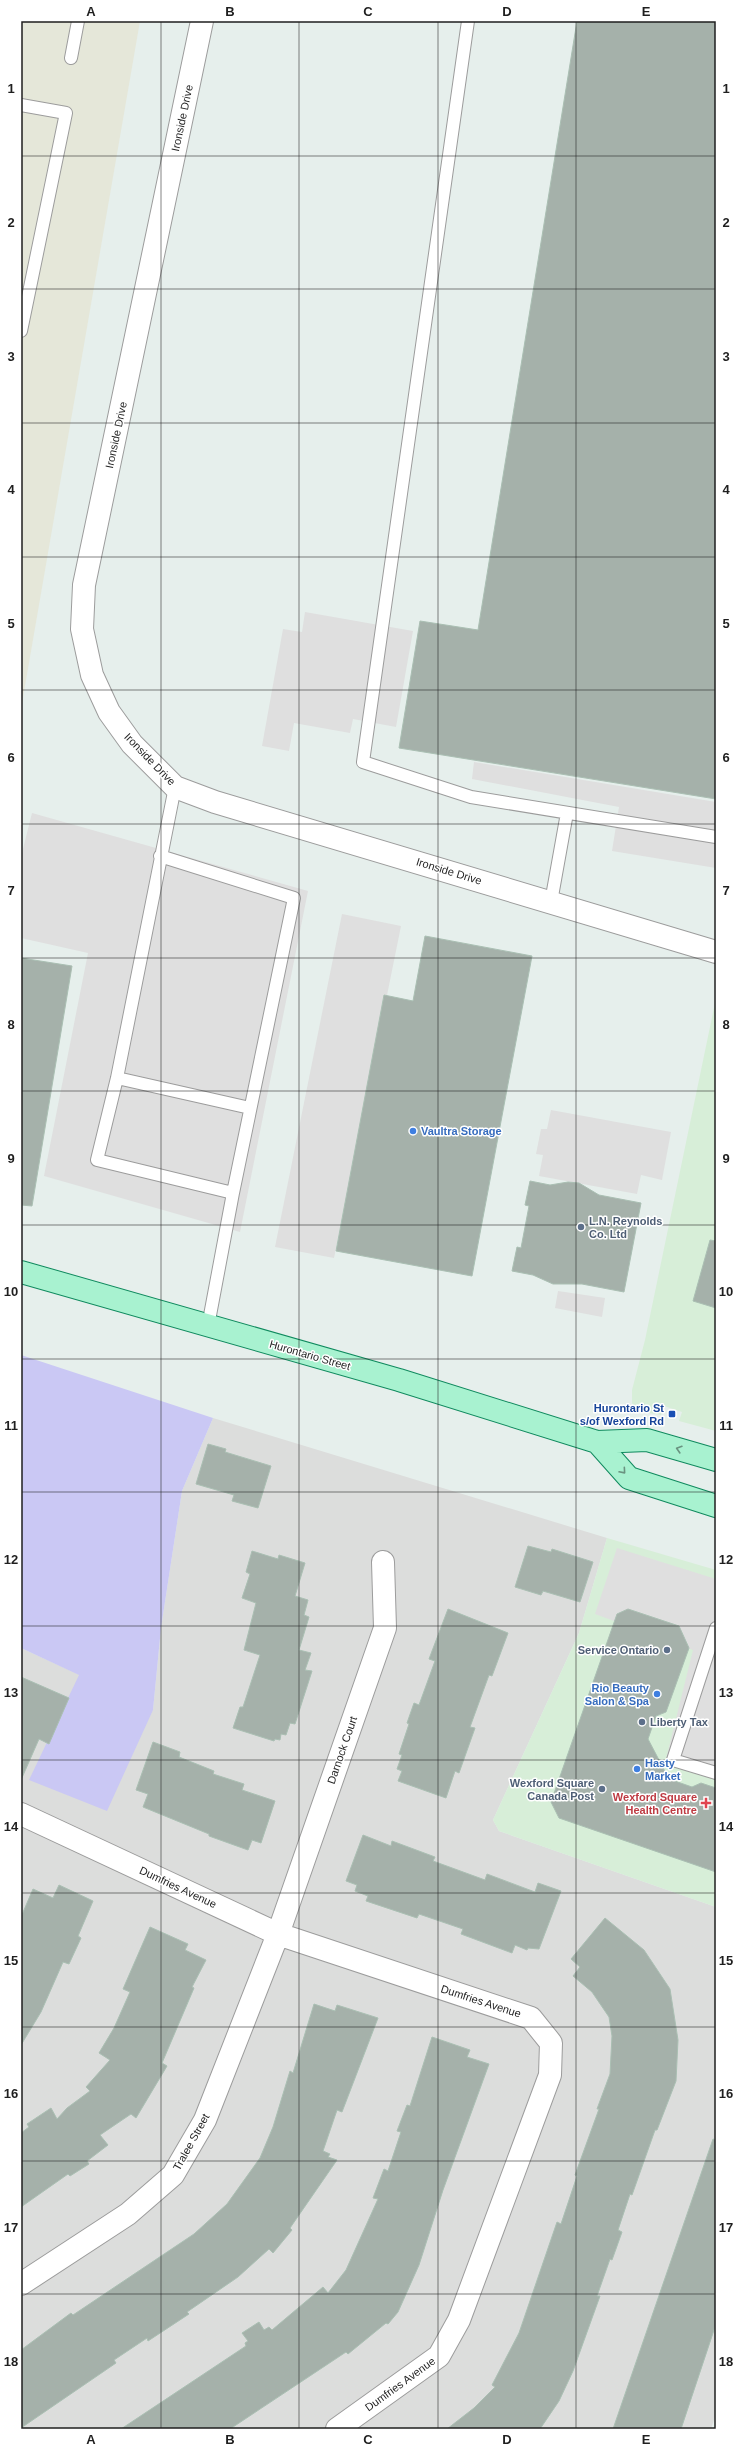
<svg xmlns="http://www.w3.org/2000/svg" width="737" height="2450" font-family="Arial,sans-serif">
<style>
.residential{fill:#dcdddc}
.commercial{fill:#d7eed8}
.industrial{fill:#e5e7d9}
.park{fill:#cac8f4}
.parking{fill:#dfdfdf}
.building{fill:#a5b1aa;stroke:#aabfb3}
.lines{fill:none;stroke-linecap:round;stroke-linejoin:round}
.service-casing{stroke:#9c9c9c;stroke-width:14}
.minor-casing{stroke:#9c9c9c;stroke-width:24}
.primary-casing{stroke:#108a5e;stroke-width:24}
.service{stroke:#fff;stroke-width:12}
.minor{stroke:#fff;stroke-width:22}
.primary{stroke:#a8f2d0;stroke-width:22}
.oneway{stroke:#6a9380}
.grid{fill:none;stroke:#1f1f1f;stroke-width:1;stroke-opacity:0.55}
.shop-dot{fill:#3f7fe0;stroke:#fff;stroke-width:1.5}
.service-dot{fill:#5c6f8a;stroke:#fff;stroke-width:1.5}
.transit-dot{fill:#1a4fb4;stroke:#fff;stroke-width:1.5}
.health-dot{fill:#e0444e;stroke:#fff;stroke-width:1.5}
.labels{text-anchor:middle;stroke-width:3;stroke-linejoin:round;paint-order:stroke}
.street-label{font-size:11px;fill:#1f1f1f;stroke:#fff}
.shop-label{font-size:11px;font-weight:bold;fill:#366cbe;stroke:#fff;text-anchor:start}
.service-label{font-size:11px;font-weight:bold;fill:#4e5e75;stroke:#fff;text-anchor:start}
.transit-label{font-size:11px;font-weight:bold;fill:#164399;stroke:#fff;text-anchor:end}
.health-label{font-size:11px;font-weight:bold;fill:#be3a42;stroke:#fff;text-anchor:end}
.neatline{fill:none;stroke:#1f1f1f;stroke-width:1.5}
.grid-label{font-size:13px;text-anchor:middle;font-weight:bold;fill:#1f1f1f}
</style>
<rect width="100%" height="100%" fill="#e6efec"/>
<!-- residential -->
<path class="residential" d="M213,1418l394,120 -28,95 -86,187 6,11 217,76v507l-5,15h-690v-781l59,27 -50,105 123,-70 8,-82 21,-137z"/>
<!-- commercial -->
<path class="commercial" d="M716,998v433l-37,-10 3,-9 -18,-6 -3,9 -24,-4 -5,-8v-13l13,-50z
M607,1538l109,32v337l-217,-76 -6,-11 86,-187z"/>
<!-- industrial -->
<path class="industrial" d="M21,21h119l-119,688z"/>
<!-- park -->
<path class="park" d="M21,1355l192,63 -31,73 -21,137 -8,82 -46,101 -78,-31 50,-105 -58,-27z"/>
<!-- parking -->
<path class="parking" d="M305,612l108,19 -17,96 -43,-8 -3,14 -56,-10 -5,28 -27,-5 21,-117 19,3z
M474,762l242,40v66l-104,-17 7,-44 -147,-28z
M32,813l276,78 -68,341 -196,-56 44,-223 -67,-15v-81z
M342,914l59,12 -67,332 -59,-11z
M551,1110l120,22 -9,48 -21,-5 -4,19 -98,-18 4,-21 -7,-1 5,-25h6z
M558,1291l47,7 -3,19 -47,-9z
M617,1548l99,31v200l-50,-20 27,-109 -98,-36z"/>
<!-- building -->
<path class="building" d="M577,21h139v778l-317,-51 21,-127 58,9z
M425,936l107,20 -60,320 -136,-25 48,-256 29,6z
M21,958l51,8 -40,240 -11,-1z
M530,1181l20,4 18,-3 11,1 20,12 42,8 -17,89 -42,-8h-29l-20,-9 -21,-4 5,-24 4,1 8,-42 -4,-1z
M710,1240l6,1v67l-23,-7z
M208,1444l18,5 -1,3 46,14 -13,42 -26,-7 2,-6 -38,-11z
M528,1546l23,6 1,-3 41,13 -13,40 -37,-11 -2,4 -26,-8z
M252,1551l26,8 1,-4 26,8 -10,33 13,4 -4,15 5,2 -10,33 12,3 -6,17 7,1 -17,53 -5,-1 -4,12 -5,-1 -1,6 -5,-1 -1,2 -41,-13 7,-21h3l17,-52 -16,-5 12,-47 -14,-5 8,-24 -4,-2z
M448,1609l60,24 -16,43 -3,-1 -19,52 5,1 -16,45 -4,-2 -9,27 -48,-17 4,-10 -5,-2 5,-14 -3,-1 10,-30 -2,-1 7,-20 5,2 16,-44 -6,-2z
M628,1609l51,17 10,22 -23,64 -10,4 -8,23 21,40 23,8 9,-4 15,5v84l-157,-54 -8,-16 66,-188z
M21,1677l48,21 -20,46 -10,-5 -18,41z
M153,1742l27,10 -1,5 35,14 -1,3 31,10 -2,6 33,11 -14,42 -9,-3 -4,10 -39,-14v-2l-66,-27 5,-13 -12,-4z
M363,1835l28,11 1,-5 43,16 -2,4 52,19 2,-6 48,18 3,-9 23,8 -22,58 -11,-1 -1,2 -12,-5 -3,8 -51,-19 2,-5 -44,-15 -2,4 -51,-17 2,-5 -13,-5 2,-6 -11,-4z
M59,1885l34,16 -15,35 3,2 -12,26 -6,-2 -22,50 -20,33v-128l12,-28 20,9z
M605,1918l39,32 26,39 8,51 -2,41 -19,49h-2l-23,65 -2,-1 -12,36 4,2 -10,28 -2,-1 -13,37h3l-27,75 -14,30 -19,28h-93l27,-21 21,-21 -3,-2 27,-52 38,-111 4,2 16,-48 -2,-1 24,-66h-2l13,-35 2,-38 -3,-19 -17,-25 -19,-16 7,-9 -9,-8z
M150,1927l38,17 -3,6 21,10 -14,27 2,1 -32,75 5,3 -31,52 -5,-4 -31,21 8,10 -21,16 2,3 -19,12 -2,-2 -47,33v-74l8,-6 -2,-3 24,-16 6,11 10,-11 23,-17 -4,-4 24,-27 -11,-7 15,-25 16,-36 -7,-3z
M314,2004l21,7 2,-6 41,13 -36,94 -5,-2 -14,41 7,3 -2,3 9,3 -47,68 2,2 -19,23 -4,-4 -31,28 -51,35 2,2 -41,27 -1,-3 -33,22 2,3 -95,65v-78l50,-37 2,2 121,-81 33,-30 33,-46 13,-31 17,-56 3,2z
M432,2037l38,13 -3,7 22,7 -46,126 -24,75 -21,47 -10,12 -2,-1 -38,31 -2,-2 -116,77h-109l125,-83 -1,-3 3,-2 -6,-8 17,-11 5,8 5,-3 3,3 51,-43 5,6 18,-23 32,-71 -5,-1 11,-29 4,2 13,-39 -4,-1 10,-26 3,1z
M713,2139l3,1v184l-35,105h-68z"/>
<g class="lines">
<!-- service casing -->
<g class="service-casing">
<path id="service" d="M468,21l-105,741 108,35 245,40
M71,58l7,-37
M21,105l45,8 -45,218
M175,787l-58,291 -20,82 136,33 -25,133
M160,856l134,42 -61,295
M551,902l16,-89
M117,1078l133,30
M716,1628l-43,132 43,13"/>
</g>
<!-- minor casing -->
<g class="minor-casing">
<path id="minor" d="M202,21l-118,564 -2,44 10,46 17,37 23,32 43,43 40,15 501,150
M21,1814l257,120 253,84 20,25 -1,32 -91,245 -20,36 -102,73
M21,2284l107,-70 45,-39 32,-55 73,-186 107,-306 -2,-66"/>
</g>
<!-- primary casing -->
<g class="primary-casing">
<path id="primary" d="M21,1272l378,108 198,62 50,-2 69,20
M597,1442l32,36 87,28"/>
</g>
<!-- service -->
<use href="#service" class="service"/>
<!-- minor -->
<use href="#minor" class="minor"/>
<!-- primary -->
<use href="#primary" class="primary"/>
</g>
<!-- one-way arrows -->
<defs><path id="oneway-chevron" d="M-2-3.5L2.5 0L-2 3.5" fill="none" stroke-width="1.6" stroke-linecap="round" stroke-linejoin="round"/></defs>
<g class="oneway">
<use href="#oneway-chevron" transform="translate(679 1449) rotate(-163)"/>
<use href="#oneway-chevron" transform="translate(623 1471) rotate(49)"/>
</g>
<!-- grid -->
<path class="grid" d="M161,21v2408M299,21v2408M438,21v2408M576,21v2408M21,156h695M21,289h695M21,423h695M21,557h695M21,690h695M21,824h695M21,958h695M21,1091h695M21,1225h695M21,1359h695M21,1492h695M21,1626h695M21,1760h695M21,1893h695M21,2027h695M21,2161h695M21,2294h695"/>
<!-- markers -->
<g class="shop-dot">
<circle cx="413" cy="1131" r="4"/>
<circle cx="657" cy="1694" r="4"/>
<circle cx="637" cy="1769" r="4"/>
</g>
<g class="service-dot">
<circle cx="581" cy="1227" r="4"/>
<circle cx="667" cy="1650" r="4"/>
<circle cx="642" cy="1722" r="4"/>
<circle cx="602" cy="1789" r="4"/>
</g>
<rect class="transit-dot" x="668" y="1410" width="8" height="8" rx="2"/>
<path class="health-dot" d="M704 1797h4v4h4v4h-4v4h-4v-4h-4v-4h4z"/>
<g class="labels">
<!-- street labels -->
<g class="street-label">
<text transform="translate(182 118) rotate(-78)" y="4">Ironside Drive</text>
<text transform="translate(116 435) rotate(-78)" y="4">Ironside Drive</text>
<text transform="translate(150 759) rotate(46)" y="4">Ironside Drive</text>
<text transform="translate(449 871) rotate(17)" y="4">Ironside Drive</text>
<text transform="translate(310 1355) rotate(16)" y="4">Hurontario Street</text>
<text transform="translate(342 1750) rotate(-71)" y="4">Darnock Court</text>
<text transform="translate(178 1887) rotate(25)" y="4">Dumfries Avenue</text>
<text transform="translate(481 2001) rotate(18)" y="4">Dumfries Avenue</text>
<text transform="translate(191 2142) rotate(-61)" y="4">Tralee Street</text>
<text transform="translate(400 2384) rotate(-36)" y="4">Dumfries Avenue</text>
</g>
<!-- shop labels -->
<g class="shop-label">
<text x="421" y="1135">Vaultra Storage</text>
<text x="649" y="1692" text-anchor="end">Rio Beauty<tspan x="649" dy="13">Salon &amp; Spa</tspan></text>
<text x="645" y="1767">Hasty<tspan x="645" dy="13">Market</tspan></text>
</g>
<!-- service labels -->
<g class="service-label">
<text x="589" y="1225">L.N. Reynolds<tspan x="589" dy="13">Co. Ltd</tspan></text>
<text x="659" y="1654" text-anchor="end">Service Ontario</text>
<text x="650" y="1726">Liberty Tax</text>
<text x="594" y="1787" text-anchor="end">Wexford Square<tspan x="594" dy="13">Canada Post</tspan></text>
</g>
<!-- transit labels -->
<g class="transit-label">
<text x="664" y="1412">Hurontario St<tspan x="664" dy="13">s/of Wexford Rd</tspan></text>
</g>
<!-- health labels -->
<g class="health-label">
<text x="697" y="1801">Wexford Square<tspan x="697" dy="13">Health Centre</tspan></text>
</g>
</g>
<!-- border -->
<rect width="737" height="2450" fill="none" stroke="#ffffff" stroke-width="44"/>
<rect x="22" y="22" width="693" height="2406" class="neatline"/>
<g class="grid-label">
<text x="91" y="16">A</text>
<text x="230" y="16">B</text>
<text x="368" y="16">C</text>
<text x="507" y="16">D</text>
<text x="646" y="16">E</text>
<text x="11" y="93">1</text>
<text x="726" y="93">1</text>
<text x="11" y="227">2</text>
<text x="726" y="227">2</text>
<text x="11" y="361">3</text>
<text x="726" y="361">3</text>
<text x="11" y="494">4</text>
<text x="726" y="494">4</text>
<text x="11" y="628">5</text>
<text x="726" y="628">5</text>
<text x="11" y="762">6</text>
<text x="726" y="762">6</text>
<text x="11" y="895">7</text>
<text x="726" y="895">7</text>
<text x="11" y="1029">8</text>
<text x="726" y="1029">8</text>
<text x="11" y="1163">9</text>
<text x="726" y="1163">9</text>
<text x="11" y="1296">10</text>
<text x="726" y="1296">10</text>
<text x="11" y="1430">11</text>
<text x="726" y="1430">11</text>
<text x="11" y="1564">12</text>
<text x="726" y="1564">12</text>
<text x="11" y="1697">13</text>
<text x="726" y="1697">13</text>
<text x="11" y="1831">14</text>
<text x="726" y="1831">14</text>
<text x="11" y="1965">15</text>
<text x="726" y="1965">15</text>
<text x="11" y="2098">16</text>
<text x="726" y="2098">16</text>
<text x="11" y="2232">17</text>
<text x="726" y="2232">17</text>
<text x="11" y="2366">18</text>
<text x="726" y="2366">18</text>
<text x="91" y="2444">A</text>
<text x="230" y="2444">B</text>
<text x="368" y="2444">C</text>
<text x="507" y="2444">D</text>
<text x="646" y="2444">E</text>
</g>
</svg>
